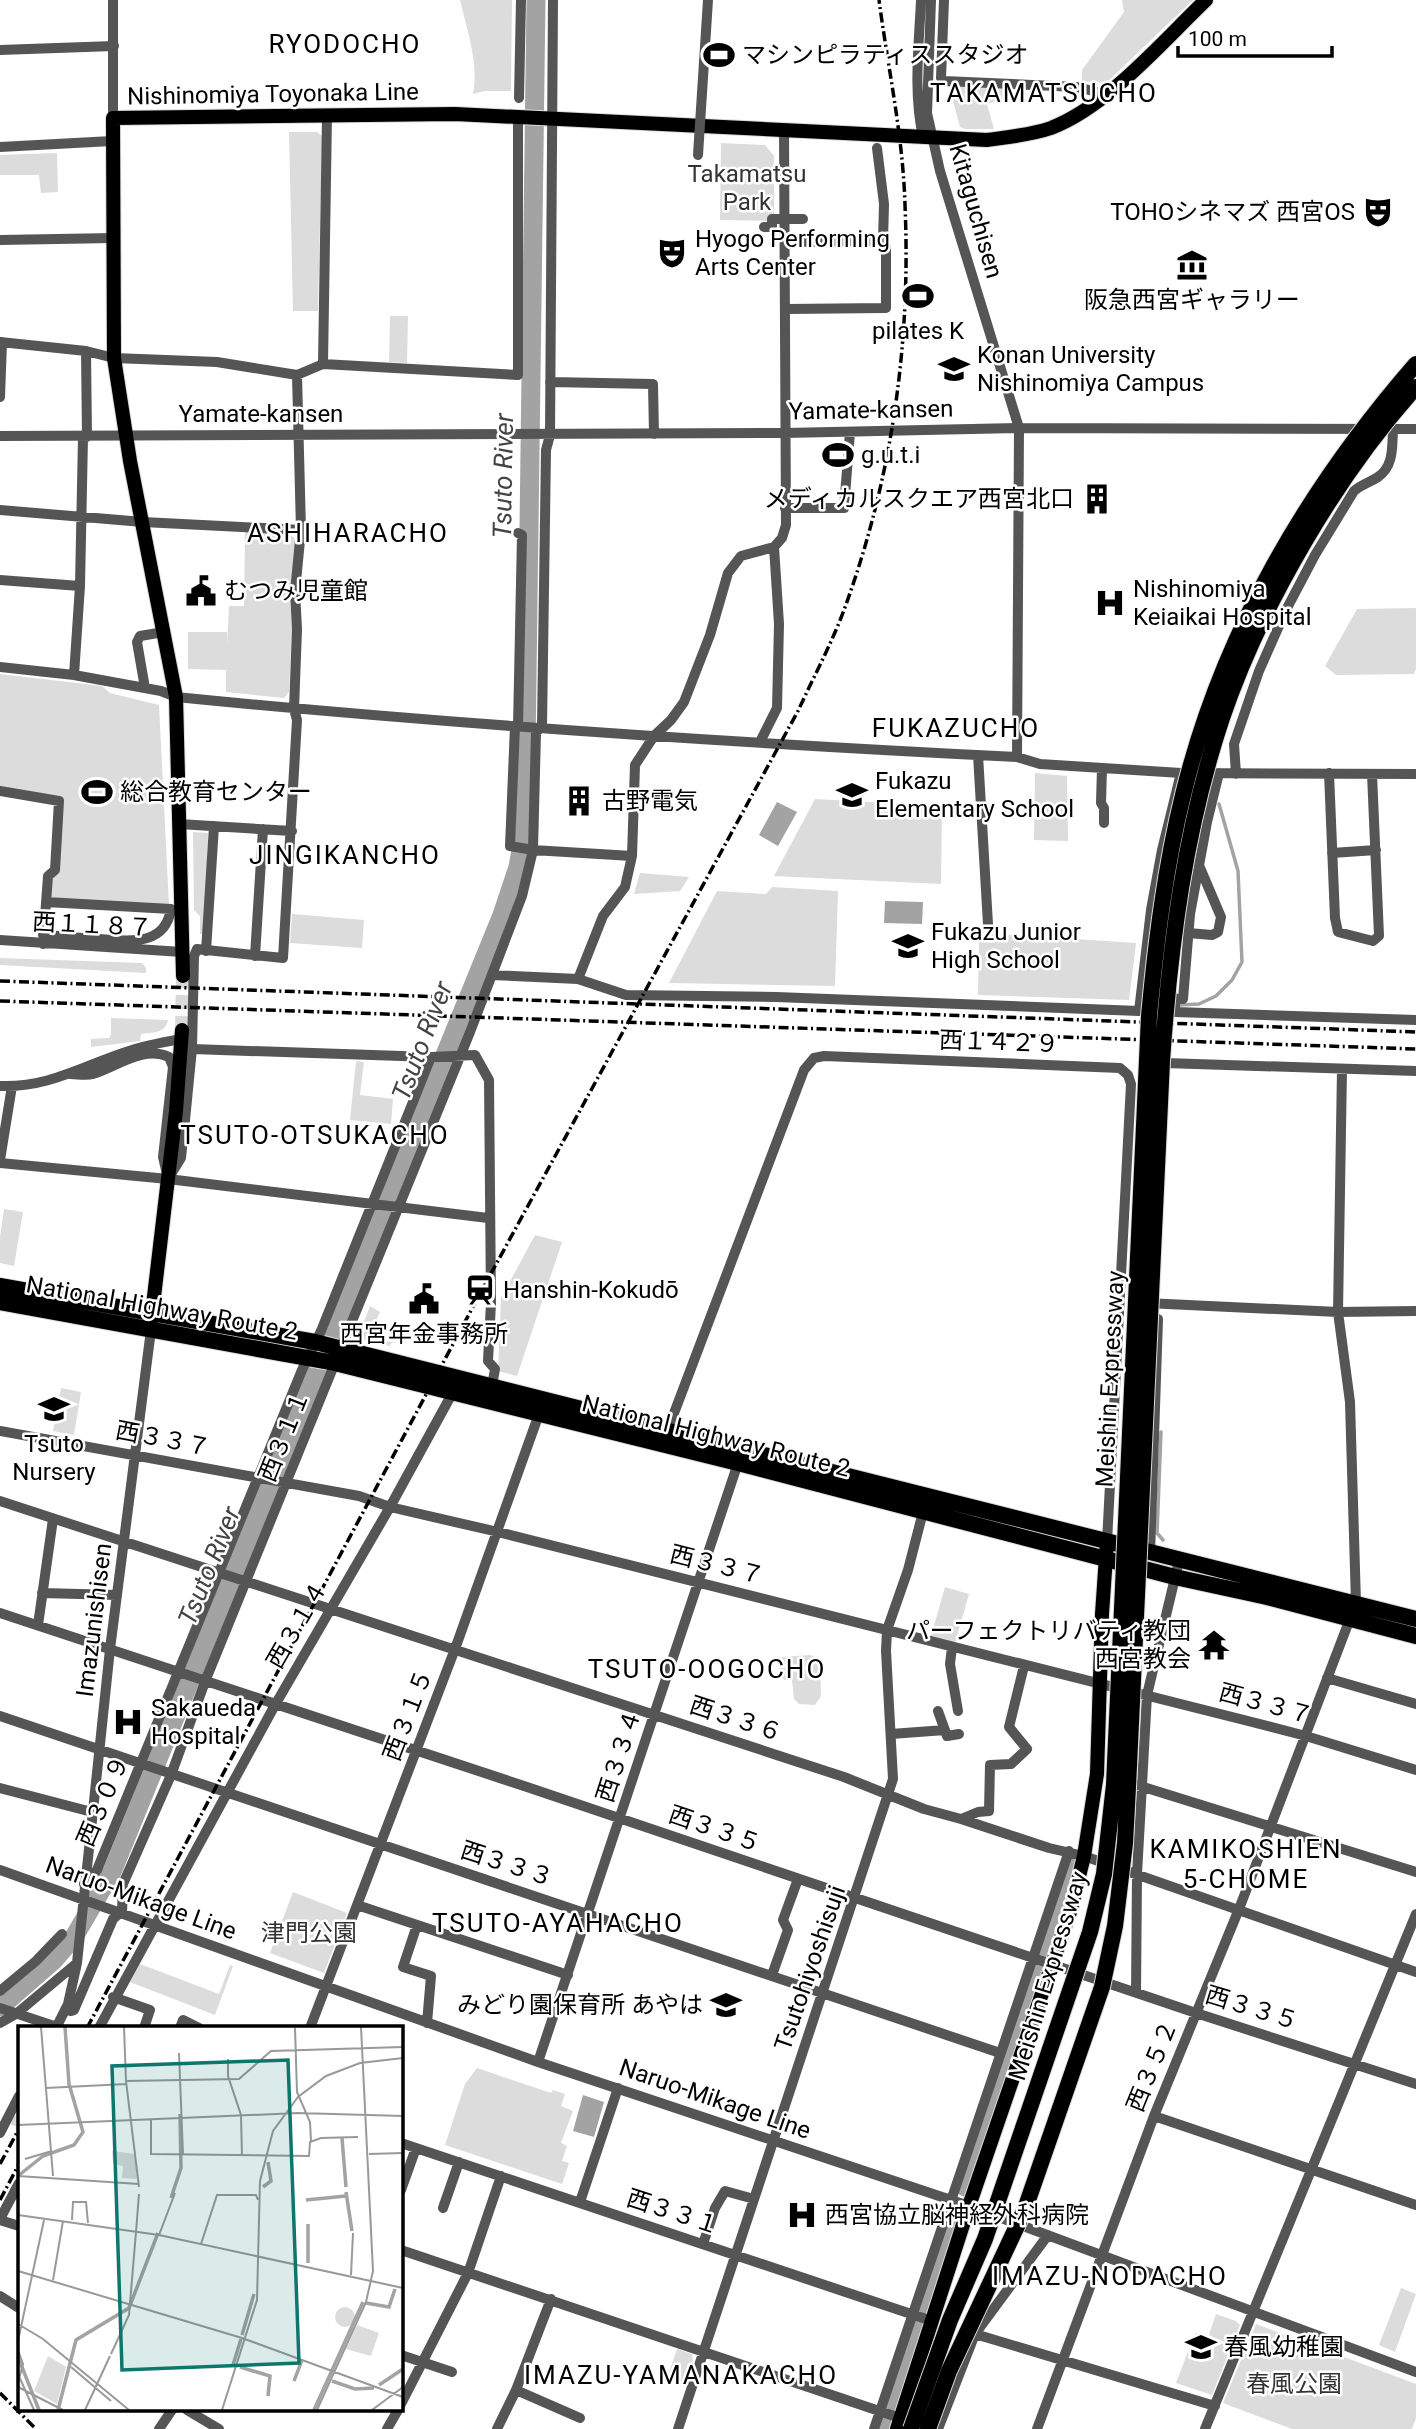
<svg xmlns="http://www.w3.org/2000/svg" width="1416" height="2429" font-family="Roboto,'Noto Sans JP',sans-serif">
<style>
.green{fill:#dcdcdc}
.water{fill:#a3a3a3}
.lines{fill:none;stroke-linecap:round;stroke-linejoin:round}
.stream{stroke:#a3a3a3;stroke-width:3.5}
.river{stroke:#a3a3a3;stroke-width:19}
.minor-tunnel{stroke:#d9d9d9;stroke-width:10;stroke-dasharray:10 5;stroke-linecap:butt}
.major-tunnel{stroke:#d9d9d9;stroke-width:14;stroke-dasharray:14 7;stroke-linecap:butt}
.major-casing{stroke:#dbdbdb;stroke-width:16}
.highway-casing{stroke:#dbdbdb;stroke-width:18}
.minor{stroke:#555;stroke-width:10}
.major{stroke:#000;stroke-width:14}
.highway{stroke:#000;stroke-width:16}
.rail{stroke:#000;stroke-width:3.5;stroke-dasharray:10 3.5 2 3.5;stroke-linecap:butt}
.highway-bridge-casing{stroke:#dbdbdb;stroke-width:18;stroke-linecap:butt}
.minor-bridge{stroke:#555;stroke-width:10}
.highway-bridge{stroke:#000;stroke-width:16}
.labels{text-anchor:middle;stroke-width:5;stroke-linejoin:round;paint-order:stroke}
.poi-label{font-size:24px;fill:#000;stroke:#fff;text-anchor:start}
.street-label{font-size:24px;fill:#000;stroke:#fff}
.park-label{font-size:24px;fill:#333;stroke:#fff}
.neighbourhood-label{font-size:26px;letter-spacing:2px;fill:#000;stroke:#fff}
.water-label{font-size:26px;font-style:italic;fill:#444;stroke:#fff}
.inset-river{fill:none;stroke:#a3a3a3;stroke-width:3.5}
.inset-road{fill:none;stroke:#999;stroke-width:2}
.view{fill:#0f766e;fill-opacity:0.15;stroke:#0f766e;stroke-width:3.5}
.inset-edge{fill:none;stroke:#000;stroke-width:3.5}
</style>
<rect width="100%" height="100%" fill="#fff"/>
<!-- green -->
<path class="green" d="M460,0h52l-1,91h-26l-12,3c6,-31 -6,-64 -13,-94z
M1122,0h71l-87,83 -24,-2v-11l42,-58z
M949,86l63,2 -1,8 -24,8 7,25h-29l-5,-2z
M289,132h28l5,4 -4,175h-25z
M721,143l44,2 9,11v65l-54,-1z
M57,153l1,39 -17,1 -2,-18h-39v-20z
M390,316h18l-1,47 -18,-1z
M245,532l44,2 7,5 -6,59 2,30 -3,64 -5,6 -58,-6v-22l-38,-1v-37h39v13l2,-39h15z
M1416,608v61l-2,5 -78,1 -11,-9 32,-57z
M0,674l102,12 8,7 49,12 10,201 -113,-6 -6,-4 12,-98 -62,-12z
M1035,773l32,3 1,65 -34,-1z
M815,799l127,7 -1,78 -167,-8z
M193,832l15,1 -3,101h-5v-18l-6,-6z
M640,873l49,4 -9,14 -46,3z
M772,887l66,4 -3,95 -166,-3 48,-92 49,3z
M292,914l72,6 -2,28 -72,-5z
M979,933l157,10 -7,57 -151,-5z
M0,958l142,5 4,5v5l-146,-8z
M111,1018l57,2c-3,14 -15,12 -27,14l-1,7 -49,6v-8l18,-1 2,-3z
M356,1061l8,1 -4,33 33,4 -2,25 -41,-4z
M4,1209l19,3 -9,54 -14,-3v-26z
M535,1235l27,7 -45,134 -19,-5 3,-73z
M370,1306l10,6 -6,13 8,2 3,14 8,1 -4,4 -29,-7 -1,-5z
M61,1388l20,4 -7,43 -21,-4z
M945,1587l24,7 -14,49 -24,-7z
M810,1655l10,4 1,37 -6,9 -16,-1 -5,-5 -2,-19h-8c-6,-7 -6,-15 -2,-23z
M293,1892l54,21 -23,60 -54,-20z
M140,1964l79,30 11,-29 3,1 -18,49 -85,-33z
M477,2068l74,25 2,-3 12,4 -4,12 12,5 -12,32 6,3 -5,15 7,2 -7,21 -117,-39 20,-61z
M1401,2288l15,6 -21,58 -16,-7z
M1216,2314l20,7 4,4 -28,70 -36,-12 19,-50 13,5z
M1256,2324l160,60v34l-4,11h-120l-69,-26z
M677,2349l15,5 1,8 -8,25 -19,-6z"/>
<!-- water -->
<path class="water" d="M777,802l20,10 -19,34 -19,-11z
M885,901l38,1 -1,22 -38,-1z
M583,2095l21,7 -10,35 -21,-6z"/>
<g class="lines">
<!-- stream -->
<path class="stream" d="M1180,1005l19,-1 17,-8 16,-16 10,-18 -4,-91 -19,-67
M1161,1432l-4,101 6,7"/>
<!-- river -->
<path class="river" d="M0,2007l54,-47 20,-23 38,-65 390,-957 16,-48 7,-39 11,-828
M965,2187l108,-327
M889,2424l-3,-1 69,-208"/>
<!-- minor-tunnel -->
<path class="minor-tunnel" d="M12,2120l7,2"/>
<!-- major-tunnel -->
<path class="major-tunnel" d="M182,1030l1,-54"/>
<!-- major casing -->
<g class="major-casing">
<path id="major" d="M183,976l-7,-279 -46,-236 -16,-103 -1,-240 342,-4 532,26c21,-3 44,-5 64,-12 57,-22 111,-86 155,-128
M151,1322l25,-211 6,-81
M897,2429l72,-223 102,-297 13,-53 13,-82 5,-160 5,-72"/>
</g>
<!-- highway casing -->
<g class="highway-casing">
<path id="highway" d="M0,1286l315,56 1101,277
M0,1302l335,61 403,100 437,114 92,20 149,39"/>
</g>
<!-- minor -->
<path class="minor" d="M113,0v118
M921,0c-2,45 -8,92 2,137
M931,0l-4,113 13,58 79,257 -2,329
M944,0l-3,78 3,3 133,6 28,7
M0,50l114,-4
M519,98l2,-98
M0,147l112,-6
M877,148l7,56 -1,37
M0,240l114,-2
M785,242l94,-1 7,5v62l-100,1
M0,342l86,9 28,7 103,4 80,13 26,-11 195,11v-258
M86,351l1,86
M323,364l4,-248
M550,382l103,2 1,50
M0,397l2,-55
M0,436l785,-3 234,-5 397,1
M785,508h59l6,-76
M0,510l143,12 158,8
M0,580l80,6
M0,667l74,8 87,16 15,6c280,28 561,46 841,60l23,7 141,9 235,1
M74,675l6,-89 3,-149
M145,688l-8,-46 3,-6 24,-4
M515,726l-5,120 23,4 99,6
M518,726l4,-191 -4,-2
M760,742l17,-34 2,-84 -5,-77
M978,755l10,169
M1102,768l-1,35 3,5v15
M1329,773l6,145 3,14 35,9 6,-5 -7,-162
M1236,774l-2,-30 25,-73 27,-61 29,-55 39,-64c8,-7 15,-8 24,-14 16,-11 14,-30 15,-47
M0,791l59,10 -4,69 -7,6 -5,68
M179,824l113,7
M1332,853l44,-3
M1188,933l24,2 6,-3 3,-15 -23,-54
M43,935c19,1 37,3 56,4 29,2 66,8 72,-30l-125,-7
M0,940l182,12
M206,951l8,-125
M255,956l8,-127
M492,975l86,4 48,16 150,2 363,14 12,-101 11,-60 19,-77
M578,979l25,-63 22,-29 7,-31 3,-91 19,-29 17,-16 13,-18 26,-67 18,-62 13,-17 33,-9 8,-9 4,-13 -2,-395
M1145,997l38,2 7,-85 17,-92 12,-49
M1175,998v14l241,8
M192,1049l239,8 44,-2 14,25 2,223 -3,58 7,8 -3,17
M1164,1072l1,-9 251,8
M70,1074c7,0 16,2 23,0 23,-7 51,-29 76,-17l4,10 -10,90 3,13
M0,1086c50,2 86,-22 132,-36 16,-5 33,-8 49,-11
M0,1160l12,-74
M0,1163l168,16 320,39
M170,1176l11,-18 4,-38 7,-71 2,-93 3,-7 86,9 14,-238 -3,-11 3,-80 -2,-37 6,-62 -4,-155
M1146,1303l192,9 78,-1
M0,1431l359,65 31,11 108,25 754,190 54,14 110,34
M665,1437l139,-367 10,-12 10,-2 296,12 8,7 3,9 -24,458
M0,1501l844,276 80,32 37,10 88,29 35,8 332,116
M1150,1554l8,-235
M42,1593l75,2
M0,1613l527,174 669,226 220,71
M38,1625l15,-106
M952,1647l-2,17 8,47
M1327,1678l89,26
M938,1711l9,25 12,-2
M0,1716l1000,337
M891,1734l54,-4
M1137,1785l279,87
M0,1788l92,24
M961,1819l17,-7 11,-1 1,-46 21,-1 16,-15 -18,-22 15,-61
M0,1870l538,192 431,144 447,166
M84,1884l13,-14 205,-500 19,-39 110,-274
M357,1905l211,70
M122,1914l1,-30 48,-109 35,-96 264,-647 52,-136 11,-46 3,-118 6,-5 4,-277 4,-15 3,-435
M417,1925l-14,42 28,9 -4,47
M772,1975l16,-45 -5,-10 15,-41
M0,1991l36,-30 26,-27
M1136,1993l1,-119 10,-179 32,-134
M113,1997l37,13 -6,18
M0,2008l60,20
M66,2009l5,2 3,-1 39,-91 7,-6
M0,2023l16,-9 61,-51
M56,2028l12,-24 9,-41 33,-314 41,-319
M99,2028l176,-323 115,-198 63,-115
M180,2028l3,-8 16,8
M310,2028l145,-379 84,-235
M538,2062l200,-599
M1154,2116l262,89
M0,2133l19,-37
M401,2143l531,178
M401,2190l15,-42
M580,2202l38,-114
M443,2208l16,-46
M0,2219l19,-36
M0,2220l19,6
M703,2244l12,-36 10,-17 29,8
M401,2250l505,170
M0,2296l19,12
M975,2334l240,72
M401,2355l51,17
M516,2390l64,28
M401,2404l67,-131 33,-97
M187,2410l32,19
M159,2429l13,-19
M387,2429l11,-19
M497,2429l19,-39 35,-91
M678,2429l215,-650 -7,-128 1,-21 21,-60 15,-58
M874,2429l195,-578
M938,2429l37,-95 73,-99
M1037,2429l117,-313 85,-207 117,-306 -6,-201 -12,-90 4,-243
M1205,2429l211,-515"/>
<!-- major -->
<use href="#major" class="major"/>
<!-- highway -->
<use href="#highway" class="highway"/>
<!-- rail -->
<path class="rail" d="M0,981l1416,51
M0,1001l1416,48
M87,2028l395,-738 316,-579c15,-33 33,-66 46,-101 48,-131 67,-266 61,-405 -2,-69 -17,-137 -26,-205
M0,2164l19,-35
M0,2200l19,-36
M0,2393l36,36"/>
<!-- highway-bridge casing -->
<g class="highway-bridge-casing">
<path id="highway-bridge" d="M911,2429l39,-109 35,-81 105,-307 14,-58 10,-89 35,-769c7,-74 16,-148 34,-221 39,-161 125,-307 233,-431
M928,2429l21,-58 76,-162 77,-222 13,-61 10,-83 3,-56 34,-726c8,-116 23,-232 60,-343 38,-112 115,-244 194,-331"/>
</g>
<!-- minor-bridge -->
<path class="minor-bridge" d="M698,155l10,-155
M764,227h8v-8h31"/>
<!-- highway-bridge -->
<use href="#highway-bridge" class="highway-bridge"/>
</g>
<!-- icons -->
<defs>
<g id="stadium-bare" transform="scale(2.415)"><path d="M0-5a6.5 5 0 1 0 0 10a6.5 5 0 1 0 0-10ZM-3.5-1.8h7v3.6h-7Z" fill="#000" stroke="#fff" stroke-width="2.5" paint-order="stroke"/></g>
<g id="theatre-bare" transform="scale(2.415)"><path d="M-5-5.5Q0-4 5-5.5V0Q5 5 0 6Q-5 5-5 0ZM-3.3-2.5H-1v1.5H-3.3ZM1-2.5H3.3v1.5H1ZM-2.8 1Q0 5.5 2.8 1Z" fill="#000" stroke="#fff" stroke-width="2.5" paint-order="stroke"/></g>
<g id="museum-bare" transform="scale(2.415)"><path d="M0-6L6-3V-2H-6V-3ZM-5-1h2V3h-2ZM-1-1h2V3h-2ZM3-1h2V3H3ZM-6 4H6V6H-6Z" fill="#000" stroke="#fff" stroke-width="2.5" paint-order="stroke"/></g>
<g id="university-bare" transform="scale(2.415)"><path d="M0-5L7-2L0 1L-7-2ZM-4 1L0 2.5L4 1V4Q0 6-4 4Z" fill="#000" stroke="#fff" stroke-width="2.5" paint-order="stroke"/></g>
<g id="building-bare" transform="scale(2.415)"><path d="M-4-6H4V6H1V3H-1V6H-4ZM-2.5-4.3h1.7v1.8h-1.7ZM.8-4.3h1.7v1.8H.8ZM-2.5-1h1.7V.8h-1.7ZM.8-1h1.7V.8H.8Z" fill="#000" stroke="#fff" stroke-width="2.5" paint-order="stroke"/></g>
<g id="civic-bare" transform="scale(2.415)"><path d="M-.6-6.5H3V-4.5H.6V-3L4-1V1h2V6H-6V1h2V-1L-.6-3ZM-1.2 2.5V6h2.4V2.5Z" fill="#000" stroke="#fff" stroke-width="2.5" paint-order="stroke"/></g>
<g id="hospital-bare" transform="scale(2.415)"><path d="M-5-5h3v3.5h4V-5h3V5h-3V1.5h-4V5h-3Z" fill="#000" stroke="#fff" stroke-width="2.5" paint-order="stroke"/></g>
<g id="school-bare" transform="scale(2.415)"><path d="M0-5L7-2L0 1L-7-2ZM-4 1L0 2.5L4 1V4Q0 6-4 4Z" fill="#000" stroke="#fff" stroke-width="2.5" paint-order="stroke"/></g>
<g id="station-bare" transform="scale(2.415)"><path d="M-3-6H3Q5-6 5-4V2Q5 4 3 4L4.5 6H3L1.5 4h-3L-3 6H-4.5L-3 4Q-5 4-5 2V-4Q-5-6-3-6ZM-3.5-4v3h7v-3ZM-3.5 1v1.5H-2V1ZM2 1v1.5H3.5V1Z" fill="#000" stroke="#fff" stroke-width="2.5" paint-order="stroke"/></g>
<g id="temple-bare" transform="scale(2.415)"><path d="M0-6L5-2H3V0L6.5 2.5H4V6H1.5V3h-3V6H-4V2.5H-6.5L-3 0V-2H-5Z" fill="#000" stroke="#fff" stroke-width="2.5" paint-order="stroke"/></g>
</defs>
<g fill-rule="evenodd">
<use href="#stadium-bare" x="719" y="55"/>
<use href="#theatre-bare" x="1378" y="212"/>
<use href="#theatre-bare" x="672" y="253"/>
<use href="#museum-bare" x="1192" y="265"/>
<use href="#stadium-bare" x="918" y="296"/>
<use href="#university-bare" x="954" y="369"/>
<use href="#stadium-bare" x="838" y="455"/>
<use href="#building-bare" x="1097" y="499"/>
<use href="#civic-bare" x="201" y="591"/>
<use href="#hospital-bare" x="1110" y="603"/>
<use href="#stadium-bare" x="97" y="792"/>
<use href="#school-bare" x="852" y="795"/>
<use href="#building-bare" x="579" y="801"/>
<use href="#school-bare" x="908" y="946"/>
<use href="#station-bare" x="480" y="1290"/>
<use href="#civic-bare" x="424" y="1299"/>
<use href="#school-bare" x="54" y="1409"/>
<use href="#temple-bare" x="1214" y="1645"/>
<use href="#hospital-bare" x="128" y="1722"/>
<use href="#school-bare" x="726" y="2005"/>
<use href="#hospital-bare" x="802" y="2215"/>
<use href="#school-bare" x="1201" y="2347"/>
</g>
<g class="labels">
<!-- poi labels -->
<g class="poi-label">
<text x="742" y="63">マシンピラティススタジオ</text>
<text x="1355" y="220" text-anchor="end">TOHOシネマズ 西宮OS</text>
<text x="695" y="247">Hyogo Performing<tspan x="695" dy="28">Arts Center</tspan></text>
<text x="1192" y="308" text-anchor="middle">阪急西宮ギャラリー</text>
<text x="918" y="339" text-anchor="middle">pilates K</text>
<text x="977" y="363">Konan University<tspan x="977" dy="28">Nishinomiya Campus</tspan></text>
<text x="861" y="463">g.u.t.i</text>
<text x="1074" y="507" text-anchor="end">メディカルスクエア西宮北口</text>
<text x="1133" y="597">Nishinomiya<tspan x="1133" dy="28">Keiaikai Hospital</tspan></text>
<text x="224" y="599">むつみ児童館</text>
<text x="875" y="789">Fukazu<tspan x="875" dy="28">Elementary School</tspan></text>
<text x="120" y="800">総合教育センター</text>
<text x="602" y="809">古野電気</text>
<text x="931" y="940">Fukazu Junior<tspan x="931" dy="28">High School</tspan></text>
<text x="503" y="1298">Hanshin-Kokudō</text>
<text x="424" y="1342" text-anchor="middle">西宮年金事務所</text>
<text x="54" y="1452" text-anchor="middle">Tsuto<tspan x="54" dy="28">Nursery</tspan></text>
<text x="1191" y="1639" text-anchor="end">パーフェクトリバティ教団<tspan x="1191" dy="28">西宮教会</tspan></text>
<text x="151" y="1716">Sakaueda<tspan x="151" dy="28">Hospital</tspan></text>
<text x="703" y="2013" text-anchor="end">みどり園保育所 あやは</text>
<text x="825" y="2223">西宮協立脳神経外科病院</text>
<text x="1224" y="2355">春風幼稚園</text>
</g>
<!-- street labels -->
<g class="street-label">
<text transform="translate(273 94) rotate(-1)" y="8">Nishinomiya Toyonaka Line</text>
<text transform="translate(976 211) rotate(74)" y="8">Kitaguchisen</text>
<text transform="translate(871 410) rotate(-1)" y="8">Yamate-kansen</text>
<text x="261" y="422">Yamate-kansen</text>
<text transform="translate(92 925) rotate(3)" y="8">西１１８７</text>
<text transform="translate(999 1042) rotate(2)" y="8">西１４２９</text>
<text transform="translate(162 1308) rotate(10)" y="8">National Highway Route 2</text>
<text transform="translate(1110 1379) rotate(-87)" y="8">Meishin Expressway</text>
<text transform="translate(284 1436) rotate(-68)" y="8">西３１１</text>
<text transform="translate(716 1436) rotate(14)" y="8">National Highway Route 2</text>
<text transform="translate(163 1439) rotate(11)" y="8">西３３７</text>
<text transform="translate(717 1565) rotate(14)" y="8">西３３７</text>
<text transform="translate(94 1620) rotate(-83)" y="8">Imazunishisen</text>
<text transform="translate(297 1625) rotate(-60)" y="8">西３１４</text>
<text transform="translate(1266 1704) rotate(15)" y="8">西３３７</text>
<text transform="translate(408 1715) rotate(-69)" y="8">西３１５</text>
<text transform="translate(736 1719) rotate(18)" y="8">西３３６</text>
<text transform="translate(619 1756) rotate(-72)" y="8">西３３４</text>
<text transform="translate(103 1801) rotate(-67)" y="8">西３０９</text>
<text transform="translate(715 1829) rotate(19)" y="8">西３３５</text>
<text transform="translate(507 1864) rotate(18)" y="8">西３３３</text>
<text transform="translate(141 1898) rotate(20)" y="8">Naruo-Mikage Line</text>
<text transform="translate(810 1968) rotate(-71)" y="8">Tsutohiyoshisuji</text>
<text transform="translate(1048 1976) rotate(-73)" y="8">Meishin Expressway</text>
<text transform="translate(1252 2008) rotate(17)" y="8">西３３５</text>
<text transform="translate(1152 2066) rotate(-68)" y="8">西３５２</text>
<text transform="translate(715 2099) rotate(19)" y="8">Naruo-Mikage Line</text>
<text transform="translate(673 2212) rotate(18)" y="8">西３３１</text>
</g>
<!-- park labels -->
<g class="park-label">
<text x="747" y="182">Takamatsu<tspan x="747" dy="28">Park</tspan></text>
<text x="309" y="1941">津門公園</text>
<text x="1294" y="2392">春風公園</text>
</g>
<!-- neighbourhood labels -->
<g class="neighbourhood-label">
<text x="345" y="53">RYODOCHO</text>
<text x="1044" y="102">TAKAMATSUCHO</text>
<text x="348" y="542">ASHIHARACHO</text>
<text x="956" y="737">FUKAZUCHO</text>
<text x="345" y="864">JINGIKANCHO</text>
<text x="315" y="1144">TSUTO-OTSUKACHO</text>
<text x="707" y="1678">TSUTO-OOGOCHO</text>
<text x="1246" y="1858">KAMIKOSHIEN<tspan x="1246" dy="30">5-CHOME</tspan></text>
<text x="558" y="1932">TSUTO-AYAHACHO</text>
<text x="1110" y="2285">IMAZU-NODACHO</text>
<text x="681" y="2384">IMAZU-YAMANAKACHO</text>
</g>
<!-- water labels -->
<g class="water-label">
<text transform="translate(503 476) rotate(-89)" y="9">Tsuto River</text>
<text transform="translate(422 1041) rotate(-69)" y="9">Tsuto River</text>
<text transform="translate(209 1566) rotate(-68)" y="9">Tsuto River</text>
</g>
</g>
<!-- overview -->
<g transform="translate(18 2026)">
<rect width="385" height="385" fill="#fff"/>
<path d="M94,125l23,3 2,25 -15,-1 1,-12 -10,-2zM317 291a10 10 0 1 1 20 0a10 10 0 1 1-20 0ZM339,299l22,8 -8,23 -25,-7zM30,330l18,11 -9,37 -23,-13z" fill="#dcdcdc"/>
<path class="inset-river" d="M324,112l4,49M0,150l25,-20 31,-11 9,-13 -14,-48 -4,-57M245,161l8,-6 -3,-19M328,166l6,39M153,172l10,-30 -1,-54M288,174l40,-4M290,198v39M348,277l23,4 6,-18M224,309l12,-41M0,331l21,53M215,339l8,-26M222,341l30,9 -2,20M276,355l8,-21M314,355l23,8 19,-1M361,359l24,-16M40,384l18,-70 53,-32 29,-75M296,384l49,-108"/>
<path class="inset-road" d="M23,1l12,149M106,1l2,54M277,2l2,64 13,30 1,19M161,27l4,102M210,33v17l13,39 1,41M28,62l80,-4M133,93v35l158,2 1,-14 11,-4 37,-1M0,99l280,-12 105,3M351,128l34,-1M7,133l27,-8M0,150l121,8M121,161l-13,-106 113,-2 32,-28 132,-4M0,189l141,20 244,53M54,194l1,-18h13l2,21M118,206l3,-38M141,209l16,-42M183,218l16,-49h39l2,5M0,245l224,67 161,59M333,249l2,-42M35,254l10,-59M0,298l25,15 86,71M0,315l26,-121M0,324l5,14 -5,19M93,328l18,-39 7,-83M53,341l40,34M0,348l16,36M0,361l45,23M67,384l25,-54M204,384l35,-110 3,-119 13,-50 25,-34 28,-21 34,-13 43,-5M299,384l49,-108 7,-31 -12,-244M354,384l31,-23"/>
<path class="view" d="M270,34l11,303 -177,7 -10,-304z"/>
<rect width="385" height="385" class="inset-edge"/>
</g>
<!-- scale -->
<path d="M1178 46v10h154v-10" fill="none" stroke="#000000" stroke-width="3.5"/>
<text x="1188" y="46" font-size="21" fill="#000000" stroke="#ffffff" stroke-width="5" paint-order="stroke">100 m</text>
</svg>
